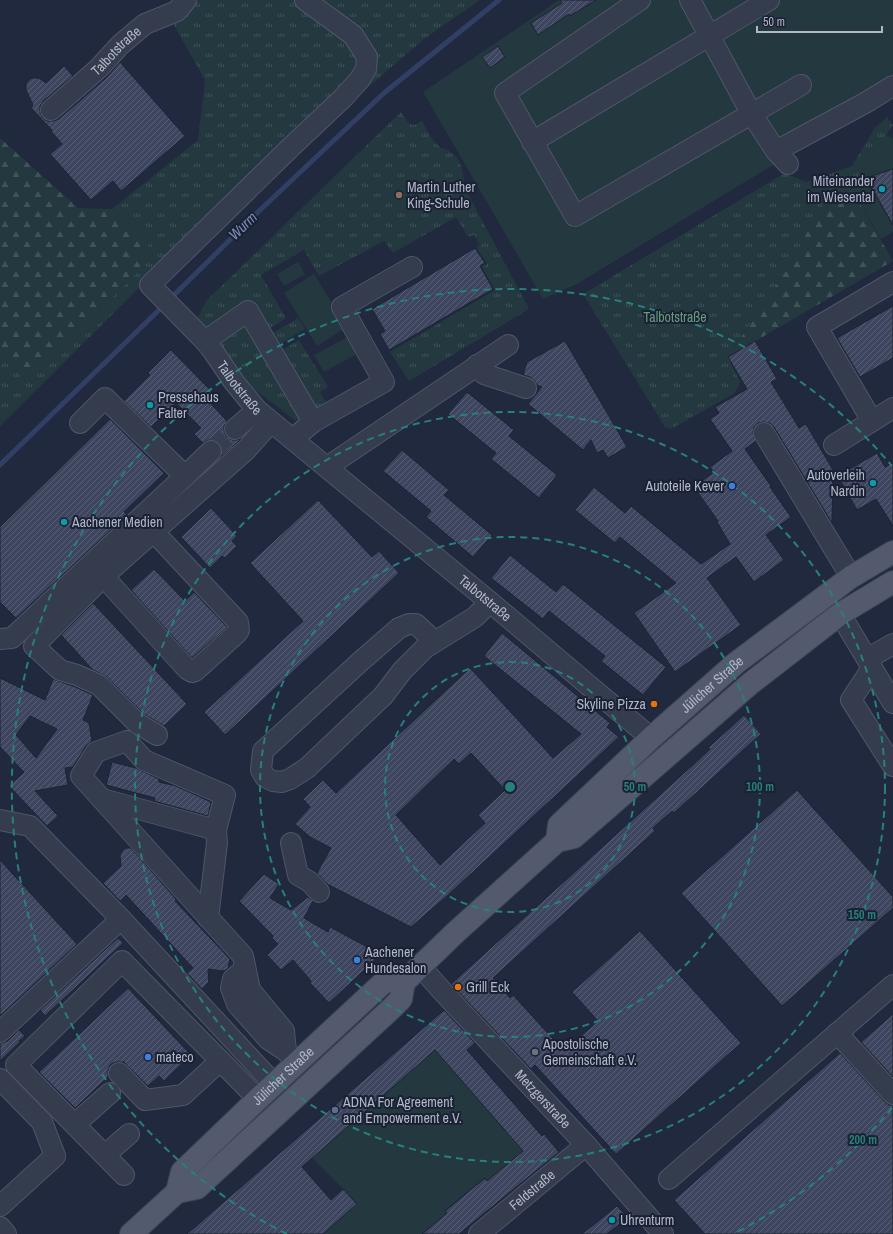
<svg xmlns="http://www.w3.org/2000/svg" width="893" height="1234" font-family="'Archivo Narrow',sans-serif">
<style>
.grass{fill:url(#grass-tufts)}
.forest{fill:url(#forest-firs)}
.garden{fill:#23383f}
.lines{fill:none;stroke-linecap:round;stroke-linejoin:round}
.stream{stroke:#323f65;stroke-width:5}
.building{fill:url(#building-hatch);stroke:#1c2335;fill-rule:evenodd}
.minor-tunnel{stroke:#373e53;stroke-width:20;stroke-dasharray:20 10;stroke-linecap:butt}
.minor-casing{stroke:#505669;stroke-width:22}
.major-casing{stroke:#3e4557;stroke-width:24}
.minor{stroke:#353c4e;stroke-width:20}
.major{stroke:#535a6e;stroke-width:22}
.ring{fill:none;stroke:#27807c;stroke-width:2;stroke-dasharray:7 5}
.culture-dot{fill:#0f9aa8;stroke:#1a2133;stroke-width:1.5}
.education-dot{fill:#8d6e63;stroke:#1a2133;stroke-width:1.5}
.shop-dot{fill:#3f7fe0;stroke:#1a2133;stroke-width:1.5}
.food-dot{fill:#e8710a;stroke:#1a2133;stroke-width:1.5}
.worship-dot{fill:#6b7280;stroke:#1a2133;stroke-width:1.5}
.service-dot{fill:#5c6f8a;stroke:#1a2133;stroke-width:1.5}
.labels{text-anchor:middle;stroke-width:4;stroke-linejoin:round;paint-order:stroke}
.street-label{font-size:14px;fill:#b1b6c9;stroke:#1a2133}
.poi-label{font-size:14px;fill:#b1b6c9;stroke:#1a2133;text-anchor:start}
.park-label{font-size:14px;fill:#669c7b;stroke:#1a2133}
.water-label{font-size:15px;font-style:italic;fill:#7e8db8;stroke:#1a2133}
.centre{fill:#27807c;stroke:#1a2133;stroke-width:2}
.ring-label{font-size:12px;text-anchor:middle;font-weight:bold;fill:#27807c;stroke:#1a2133;stroke-width:4;stroke-linejoin:round;paint-order:stroke}
</style>
<defs>
<pattern id="grass-tufts" width="24" height="20" patternUnits="userSpaceOnUse"><rect width="24" height="20" fill="#23383f"/><path d="M3 7l-1-3M5 7V3M7 7l1-3M15 17l-1-3M17 17v-4M19 17l1-3" fill="none" stroke="#415359"/></pattern>
<pattern id="forest-firs" width="22" height="20" patternUnits="userSpaceOnUse"><rect width="22" height="20" fill="#23383f"/><path d="M5 1l3.5 6h-7zM16 11l3.5 6h-7z" fill="#415359"/></pattern>
<pattern id="building-hatch" width="6" height="6" patternUnits="userSpaceOnUse"><rect width="6" height="6" fill="#3d455f"/><path d="M-1 1l2-2M0 6l6-6M5 7l2-2" fill="none" stroke="#575e75"/></pattern>
</defs>
<rect width="100%" height="100%" fill="#21293e"/>
<!-- grass -->
<path class="grass" d="M189,0h291l-56,39 -268,232 -156,155v-71l27,27 123,-141 -38,-32 86,-69 7,-60 -34,-60z
M401,112l8,12 6,1 7,-4c5,9 10,20 18,26 3,2 8,2 11,5 12,8 12,23 14,36l64,121 -120,72 -19,-29 105,-62 -13,-23 5,-3 -11,-17 4,-2 -6,-10 -6,2 -12,-20 -63,36 -9,-12 -65,35 -15,-26 -43,25 25,43 -17,11 -18,-28 -47,28 -7,-10 9,-18z
M887,117l6,8 -42,63 -28,15 -36,66 -59,88 12,25 -5,11 -64,36 -6,-2 -82,-133 202,-121 21,9 46,-16 23,-38z
M298,318l7,11 -27,16 -7,-11z
M244,323l56,95 -4,3 -50,-38 -31,-43z
M299,340l29,47 -8,5 7,12 -10,5 -35,-59z"/>
<!-- forest -->
<path class="forest" d="M0,138l78,70 34,1 38,32 -12,31 -111,110 -27,-27z
M851,188l42,73 -165,96 59,-88 36,-66z"/>
<!-- garden -->
<path class="garden" d="M559,0h334v96l-36,18 -280,170 -34,15 -120,-207z
M886,135l7,3v31l-27,10 27,47v6l-12,7 -30,-51z
M298,262l7,12 -21,12 -7,-12z
M314,274l33,53 -30,19 -33,-53z
M348,337l9,17 -33,18 -10,-17z
M438,1047l89,101 -40,33 -3,-3 -39,32 2,3 -25,21h-99l34,-30 -14,-15 -31,-31z"/>
<g class="lines">
<!-- stream -->
<path class="stream" d="M170,299l88,-87 126,-119 115,-93
M0,465l164,-160"/>
</g>
<!-- building -->
<path class="building" d="M560,0h36l-26,16 -1,-2 -31,21 -7,-12 31,-20z
M498,46l7,11 -15,11 -8,-11z
M120,62l65,74 -64,55 -8,-10 -22,19 -41,-46 12,-10 -11,-13 1,-1 -21,-22 2,-3 -7,-15v-6l4,-5 3,-1h6l7,5 18,-17 9,10 -30,25 -3,5v6l2,5 5,4h7l5,-2 48,-42z
M893,169v56l-27,-47z
M475,248l10,15 -5,3 13,23 -104,61 -9,-16 5,-3 -13,-22z
M893,306v52l-33,19 -23,-39z
M565,341l62,106 -19,11 -5,-8 -6,3 -6,-13 -8,10 -55,-46 14,-17 -5,-2 -3,-5 -4,-3 -7,-2 4,-13z
M755,341l22,38 -6,3 28,46 7,-4 27,46 -1,53 -58,-96 -4,-4 -6,-1 -6,1 -4,4 -1,6 3,8 -11,8 26,37 -1,1 21,30 -25,18 18,25 -30,22 -18,-25 -29,21 34,47 -66,47 -41,-59 42,-30 -56,-46 -5,6 -40,-33 19,-23 31,26 6,-7 70,58 29,-20 -13,-22 1,-1 -24,-34 20,-15 -4,-5 22,-16 -22,-32 9,-6 -4,-6 32,-18 -19,-32z
M171,350l46,47 -6,7 16,17 -3,5v5l2,5 6,4h5l4,-1 -21,19 2,-4v-5l-2,-6 -6,-3h-6l-5,3 -9,-9 7,-6 -25,-25 -25,24 -27,-26 26,-26 -2,-2z
M467,392l47,38 -5,6 48,39 -18,23 -48,-39 5,-6 -48,-39z
M110,419l54,54 -40,39 3,3 -111,103 -16,-16v-75z
M402,450l47,40 -5,5 48,40 -19,22 -47,-40 5,-6 -48,-40z
M877,453l8,14 8,-4v63l-17,-27 -19,11 -19,-34z
M318,500l54,57 7,-6 20,22 -174,162 -21,-23 99,-91 -53,-58z
M211,508l26,28 -5,5 5,5 -12,12 -3,-2 -12,12 -29,-31z
M510,555l46,37 7,-8 103,83 -23,28 -42,-34 4,-5 -56,-45 -6,8 -52,-41z
M154,569l31,32 9,-9 33,35 -35,31 -61,-68z
M93,603l94,101 -23,22 -20,-12 -37,-37 -14,-7 -32,-35z
M502,633l108,90 -3,4 12,10 -172,159 -36,31 -84,-43 -10,-11 14,-25 -21,-11 -15,-13 15,-17 -7,-8 20,-19 13,13 134,-125 83,90 28,-24 -97,-78zM471,753l34,37 -27,25 7,8 -45,42 -44,-50 58,-56 5,5z
M0,678l45,22 8,-21 20,7 20,9 -10,25 6,3 3,18 -6,5 -13,21 -8,1 3,17 -33,6 23,25 -11,10 -38,-40 15,-14 -24,-25zM30,716l27,13 -21,29 -20,-23z
M744,715l17,19 -87,79 -2,-2 -19,17 2,3 -162,147 17,20 3,-3 51,56 34,-30 -26,-29 68,-61 101,112 -125,111 -81,-89 -4,4 -80,-85 243,-220 16,-15 -2,-1z
M112,762l24,6 23,11v3l17,4 35,16 -3,14 -54,-15 1,-3 -49,-13z
M797,790l96,107v11l-111,98 -101,-113z
M126,848h5l45,51 -1,2 55,58 -2,9 -2,2 -4,1 -14,-2 1,16 -1,-2 -6,6 -15,-16 6,-5 -67,-73 -6,6 -17,-18 18,-17 -1,-11 3,-5z
M0,860l77,84 -77,72z
M264,874l15,10 -9,14 21,12 17,-13 5,4 -9,17 24,14 2,-5 41,22 4,11 -46,43 -19,-20 1,-2 -18,-21 -12,10 -14,-15 11,-11 -6,-6 1,-2 -34,-35z
M118,938l5,5 -78,73 -5,-6z
M128,988l63,67 -27,26 -5,-5 -11,10 -24,-24h-8l-5,2 -3,5v8l-33,31 -36,-36z
M444,1010l31,33 -8,7 75,86 2,-2 15,18 -100,82h-37l25,-21 -2,-2 40,-33 2,3 36,-30 -88,-101 -133,117 29,33 12,-11 14,15 -34,30h-136z
M893,1014v63l-32,-35z
M19,1030l6,6 -6,5 1,1 -20,19v-18l8,-2z
M840,1053l45,49 4,3h4v129h-188l-31,-34z
M617,1206l11,11 -21,17h-25z"/>
<g class="lines">
<!-- minor-tunnel -->
<path class="minor-tunnel" d="M211,451l24,-22"/>
<!-- minor casing -->
<g class="minor-casing">
<g id="minor">
<path id="s1" d="M305,0l48,35 14,22 -1,12 -6,10 -17,19 -52,49 -141,138 55,56 8,10 21,31 23,28 233,192 161,136"/>
<path d="M640,0l-135,93 70,123 226,-131"/>
<path d="M690,0l61,113 25,38 12,13"/>
<path id="s2" d="M51,110l48,-42 21,-23 25,-21 32,-13 9,-11"/>
<path d="M532,142l237,-142"/>
<path d="M776,151l89,-48 28,-17"/>
<path d="M205,341l43,-30 65,111"/>
<path d="M477,365l7,9 42,14"/>
<path d="M872,421l-55,-94 76,-45"/>
<path d="M235,429l22,-19"/>
<path d="M764,433l87,144"/>
<path d="M293,439l20,-17 71,-40 -42,-75 70,-40"/>
<path d="M834,445l59,-37"/>
<path d="M327,467l181,-122"/>
<path d="M185,476l26,-25"/>
<path d="M103,576l84,93 5,3 3,-1 42,-38 2,-3 -1,-8 -85,-91"/>
<path d="M840,614l27,45 26,-15"/>
<path d="M0,639l12,-1 173,-162 -80,-78 -25,25"/>
<path d="M434,641l-18,-17h-7l-10,4 -38,33 -98,90 -2,19 4,7 8,4 9,1 8,-3 17,-11 76,-72 19,-25 23,-23 50,-31 15,-15"/>
<path d="M867,659l5,9 -21,32 42,66"/>
<path d="M872,668l21,35"/>
<path d="M157,735l-20,-12 -38,-38 -22,-10 -17,-5 -26,-24 74,-74 138,-122 25,-28"/>
<path d="M102,799l114,31"/>
<path d="M0,820l30,6 91,93 153,165"/>
<path d="M291,843l7,32 12,7 9,10"/>
<path d="M208,918l9,-75 -1,-13 9,-35 -81,-35 -17,-19 -31,11 -15,24 162,180 7,34 34,41 2,20 11,12"/>
<path id="s3" d="M420,966l23,26 143,153 77,89"/>
<path d="M245,969l-12,10 -2,9 6,16 31,35 18,12"/>
<path d="M0,1032l121,-113"/>
<path d="M837,1033l56,61"/>
<path d="M119,1073l26,27 38,-5 37,-34"/>
<path d="M0,1079l42,43 13,34 -55,50"/>
<path d="M75,1124l35,-31"/>
<path d="M105,1155l24,-21"/>
<path d="M124,1175l-108,-110 106,-104 136,138"/>
<path d="M669,1179l224,-194"/>
<path d="M0,1227l6,7"/>
<path id="s4" d="M479,1234l107,-89"/>
</g>
</g>
<!-- major casing -->
<g class="major-casing">
<g id="major">
<path id="s5" d="M557,841l2,-16 92,-87 85,-75 115,-86 42,-25"/>
<path id="s6" d="M177,1192l5,-20 76,-73 127,-118 19,1"/>
<path d="M131,1234l46,-42 20,-4 195,-180 9,-9 3,-17 52,-50 101,-91 17,-4 177,-154 89,-69 53,-32"/>
</g>
</g>
<!-- minor -->
<use href="#minor" class="minor"/>
<!-- major -->
<use href="#major" class="major"/>
</g>
<!-- distance rings -->
<g class="ring">
<circle cx="510" cy="787" r="125"/>
<circle cx="510" cy="787" r="250"/>
<circle cx="510" cy="787" r="375"/>
<path d="M892 1108A499 499 0 0 1 733 1234M287 1234A499 499 0 1 1 892 466"/>
</g>
<!-- markers -->
<g class="culture-dot">
<circle cx="882" cy="189" r="4"/>
<circle cx="150" cy="405" r="4"/>
<circle cx="873" cy="483" r="4"/>
<circle cx="64" cy="522" r="4"/>
<circle cx="612" cy="1220" r="4"/>
</g>
<circle class="education-dot" cx="399" cy="195" r="4"/>
<g class="shop-dot">
<circle cx="732" cy="486" r="4"/>
<circle cx="357" cy="960" r="4"/>
<circle cx="148" cy="1057" r="4"/>
</g>
<g class="food-dot">
<circle cx="654" cy="704" r="4"/>
<circle cx="458" cy="987" r="4"/>
</g>
<circle class="worship-dot" cx="535" cy="1052" r="4"/>
<circle class="service-dot" cx="335" cy="1110" r="4"/>
<g class="labels">
<!-- street labels -->
<g class="street-label">
<text dy="5" stroke="none"><textPath href="#s2" startOffset="88">Talbotstraße</textPath></text>
<text dy="5" stroke="none"><textPath href="#s1" startOffset="540">Talbotstraße</textPath></text>
<text dy="5" stroke="none"><textPath href="#s1" startOffset="864">Talbotstraße</textPath></text>
<text dy="5" stroke="none"><textPath href="#s5" startOffset="224">Jülicher Straße</textPath></text>
<text dy="5" stroke="none"><textPath href="#s6" startOffset="160">Jülicher Straße</textPath></text>
<text dy="5" stroke="none"><textPath href="#s3" startOffset="181">Metzgerstraße</textPath></text>
<text dy="5" stroke="none"><textPath href="#s4" startOffset="69">Feldstraße</textPath></text>
</g>
<!-- poi labels -->
<g class="poi-label">
<text x="874" y="186" text-anchor="end">Miteinander<tspan x="874" dy="16">im Wiesental</tspan></text>
<text x="407" y="192">Martin Luther<tspan x="407" dy="16">King-Schule</tspan></text>
<text x="158" y="402">Pressehaus<tspan x="158" dy="16">Falter</tspan></text>
<text x="865" y="480" text-anchor="end">Autoverleih<tspan x="865" dy="16">Nardin</tspan></text>
<text x="724" y="491" text-anchor="end">Autoteile Kever</text>
<text x="72" y="527">Aachener Medien</text>
<text x="646" y="709" text-anchor="end">Skyline Pizza</text>
<text x="365" y="957">Aachener<tspan x="365" dy="16">Hundesalon</tspan></text>
<text x="466" y="992">Grill Eck</text>
<text x="543" y="1049">Apostolische<tspan x="543" dy="16">Gemeinschaft e.V.</tspan></text>
<text x="156" y="1062">mateco</text>
<text x="343" y="1107">ADNA For Agreement<tspan x="343" dy="16">and Empowerment e.V.</tspan></text>
<text x="620" y="1225">Uhrenturm</text>
</g>
<!-- park labels -->
<g class="park-label">
<text x="675" y="322">Talbotstraße</text>
</g>
<!-- water labels -->
<g class="water-label">
<text transform="translate(243 226) rotate(-44)" y="5">Wurm</text>
</g>
</g>
<circle cx="510" cy="787" r="6" class="centre"/>
<g class="ring-label">
<text x="635" y="791">50 m</text>
<text x="760" y="791">100 m</text>
<text x="862" y="919">150 m</text>
<text x="863" y="1144">200 m</text>
</g>
<!-- scale -->
<path d="M757 26v6h125v-6" fill="none" stroke="#b1b6c9" stroke-width="2"/>
<text x="763" y="26" font-size="12" fill="#b1b6c9" stroke="#1a2133" stroke-width="3" paint-order="stroke">50 m</text>
</svg>
